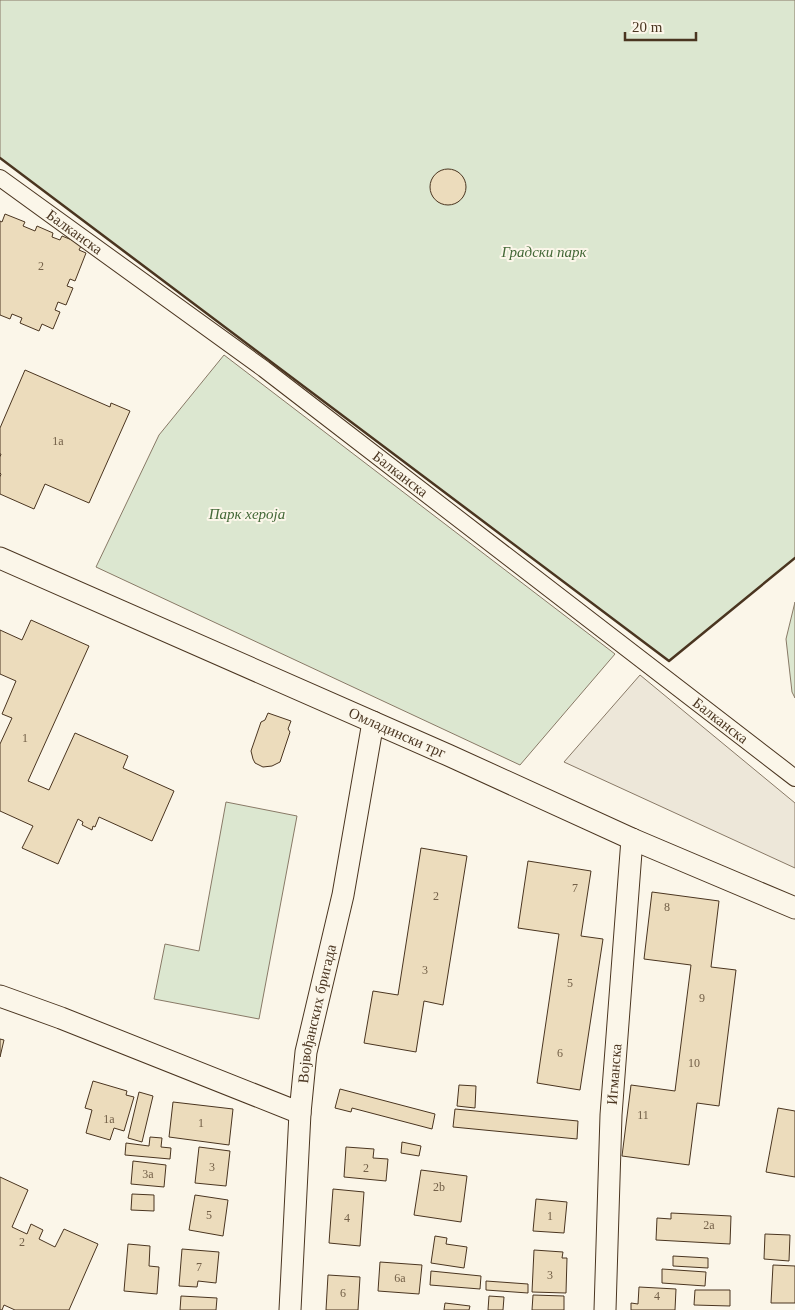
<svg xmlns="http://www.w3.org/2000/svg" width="795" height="1310" font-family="Georgia,serif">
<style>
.green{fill:#dce7d0;stroke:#887966}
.parking{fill:#ede7d9;stroke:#887966}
.building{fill:#ecdcbc;stroke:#4a3520}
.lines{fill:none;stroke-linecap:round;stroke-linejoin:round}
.pedestrian-casing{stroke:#4a3520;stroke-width:18}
.minor-casing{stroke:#4a3520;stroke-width:23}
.pedestrian{stroke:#fbf6e9;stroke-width:16}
.minor{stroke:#fbf6e9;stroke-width:21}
.wall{stroke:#4a3520;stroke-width:2.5}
.labels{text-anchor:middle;stroke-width:4;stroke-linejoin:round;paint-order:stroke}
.number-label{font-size:12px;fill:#725f47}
.street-label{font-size:15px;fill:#4a3520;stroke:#fbf6e9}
.park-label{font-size:15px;font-style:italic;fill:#436837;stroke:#fbf6e9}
</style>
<rect width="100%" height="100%" fill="#fbf6e9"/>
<!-- green -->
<path class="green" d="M0,0h795v558l-126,103 -669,-503z
M224,355l391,299 -95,111 -424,-198 63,-132z
M795,602v96l-3,-6 -6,-53z
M226,802l71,14 -38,203 -105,-20 11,-55 34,7z"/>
<!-- parking -->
<path class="parking" d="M640,675l155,128v65l-231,-106z"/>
<!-- building -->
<path class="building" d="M430 187a18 18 0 1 1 36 0a18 18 0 1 1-36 0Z
M5,214l20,8 -2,4 12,5 2,-5 16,7 -1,4 8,3 2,-4 20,8 -3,6 7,3 -11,28 -5,-2 -3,7 6,2 -7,17 -8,-3 -3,8 5,2 -7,17 -11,-5 -3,7 -19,-8 2,-5 -10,-4 -2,5 -10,-4v-94l2,1z
M25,370l85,37 1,-4 19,8 -41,92 -44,-19 -11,25 -34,-15v-17l1,-3 -1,-1v-16l1,-3h-1v-26z
M31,620l58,26 -61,135 21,9 26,-57 53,23 -5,12 51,23 -22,50 -53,-24 -4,10 -2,-1 -1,4 -10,-5 1,-3 -5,-3 -20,45 -36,-16 11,-22 -33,-15v-67l12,-26 -10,-4 14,-33 -16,-7v-44l22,10z
M268,713l23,8 -3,8 2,3 -10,30 -8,4 -9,1 -8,-4 -2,-4 -2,-8 10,-29 4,-2z
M421,848l46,8 -24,149 -19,-4 -8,51 -52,-9 9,-52 25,4z
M528,861l63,10 -10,65 22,3 -23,151 -43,-7 22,-149 -41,-6z
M652,892l67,9 -8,66 25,3 -17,136 -22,-3 -8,62 -67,-9 9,-71 44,6 16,-126 -47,-6z
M0,1039l4,1 -4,17z
M93,1081l34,10 -1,4 8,2 -10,34 -10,-3 -4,12 -24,-7 6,-23 -7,-2z
M459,1085l17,1 -1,22 -18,-2z
M340,1089l95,25 -3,15 -80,-21 -1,4 -16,-4z
M139,1092l14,4 -11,46 -14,-4z
M173,1102l60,7 -4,36 -60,-8z
M778,1108l17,3v66l-29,-5z
M455,1109l123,12 -1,18 -124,-12z
M150,1137l12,1 -1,9 10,1 -1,11 -45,-4 1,-12 23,3z
M402,1142l19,4 -2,10 -18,-3z
M199,1147l31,4 -4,35 -31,-3z
M346,1147l28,2 -1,9 15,1 -2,22 -42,-4z
M133,1161l33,4 -2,22 -33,-3z
M421,1170l46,6 -6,46 -47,-7z
M0,1177l28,13 -16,37 15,7 4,-10 12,6 -4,9 16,8 9,-18 34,15 -29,66h-54l-11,-5 -2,5h-2z
M333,1189l31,3 -4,54 -31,-3z
M132,1194l22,1v16l-23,-1z
M195,1195l33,5 -5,36 -34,-6z
M536,1199l31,3 -3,31 -31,-2z
M671,1213l60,3 -1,28 -74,-4 1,-22 14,1z
M765,1234l25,1 -1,26 -25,-2z
M435,1236l12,2 -1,6 21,3 -3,21 -33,-5z
M128,1244l22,2 -1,20 10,1 -2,27 -33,-3z
M182,1249l37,3 -3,31 -18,-2 -1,6 -18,-1z
M534,1250l29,2 -1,6h5l-1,35 -34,-1z
M673,1256l35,2v10l-35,-2z
M380,1262l42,3 -3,29 -41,-3z
M773,1265l22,1v37h-24z
M662,1269l44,3 -1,14 -43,-3z
M431,1271l50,5 -1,13 -50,-4z
M328,1275l32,2 -2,33h-32z
M486,1281l42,3v9l-42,-3z
M639,1287l37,2 -1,21h-44v-7l7,1z
M695,1290h35v16l-36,-1z
M533,1295l31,1v14h-32z
M181,1296l36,2 -1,12h-36z
M489,1296l15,1 -1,13h-15z
M445,1303l25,3 -1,4h-25z"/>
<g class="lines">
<!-- pedestrian casing -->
<g class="pedestrian-casing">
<g id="pedestrian">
<path id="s1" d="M0,178l264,191 531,409"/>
</g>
</g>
<!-- minor casing -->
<g class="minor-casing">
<g id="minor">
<path id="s2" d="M0,558l448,197 184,84 163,69"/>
<path d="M0,996l61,22 239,95"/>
<path id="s3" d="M290,1310l10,-197 6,-61 37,-157 30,-173"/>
<path id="s4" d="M605,1310l6,-195 21,-276"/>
</g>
</g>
<!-- pedestrian -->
<use href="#pedestrian" class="pedestrian"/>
<!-- minor -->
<use href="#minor" class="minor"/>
<!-- wall -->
<path class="wall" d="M0,158l669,503 126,-103"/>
</g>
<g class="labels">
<!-- number labels -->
<g class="number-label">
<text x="41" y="270">2</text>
<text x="58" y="445">1a</text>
<text x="25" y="742">1</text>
<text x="575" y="892">7</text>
<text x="436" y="900">2</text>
<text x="667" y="911">8</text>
<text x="425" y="974">3</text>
<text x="570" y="987">5</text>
<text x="702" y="1002">9</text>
<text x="560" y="1057">6</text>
<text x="694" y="1067">10</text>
<text x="643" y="1119">11</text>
<text x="109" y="1123">1a</text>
<text x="201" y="1127">1</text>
<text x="212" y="1171">3</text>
<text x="366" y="1172">2</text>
<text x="148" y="1178">3a</text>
<text x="439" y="1191">2b</text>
<text x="209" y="1219">5</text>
<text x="550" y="1220">1</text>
<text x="347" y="1222">4</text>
<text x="709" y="1229">2a</text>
<text x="22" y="1246">2</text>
<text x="199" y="1271">7</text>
<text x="550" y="1279">3</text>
<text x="400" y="1282">6a</text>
<text x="343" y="1297">6</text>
<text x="657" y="1300">4</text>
</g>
<!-- street labels -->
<g class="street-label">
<text dy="5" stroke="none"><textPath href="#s1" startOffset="92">Балканска</textPath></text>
<text dy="5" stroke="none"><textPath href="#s1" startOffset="498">Балканска</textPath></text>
<text dy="5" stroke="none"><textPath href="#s1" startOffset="902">Балканска</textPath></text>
<text dy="5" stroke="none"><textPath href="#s2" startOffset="434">Омладински трг</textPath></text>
<text dy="5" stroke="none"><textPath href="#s3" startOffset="298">Војвођанских бригада</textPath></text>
<text dy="5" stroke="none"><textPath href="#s4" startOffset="236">Игманска</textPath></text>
</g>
<!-- park labels -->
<g class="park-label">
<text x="544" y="257">Градски парк</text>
<text x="247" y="519">Парк хероја</text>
</g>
</g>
<!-- scale -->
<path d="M625 32v8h71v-8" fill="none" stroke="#4a3520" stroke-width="2.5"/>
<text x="632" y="32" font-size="15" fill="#4a3520" stroke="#fbf6e9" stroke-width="4" paint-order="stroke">20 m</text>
</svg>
